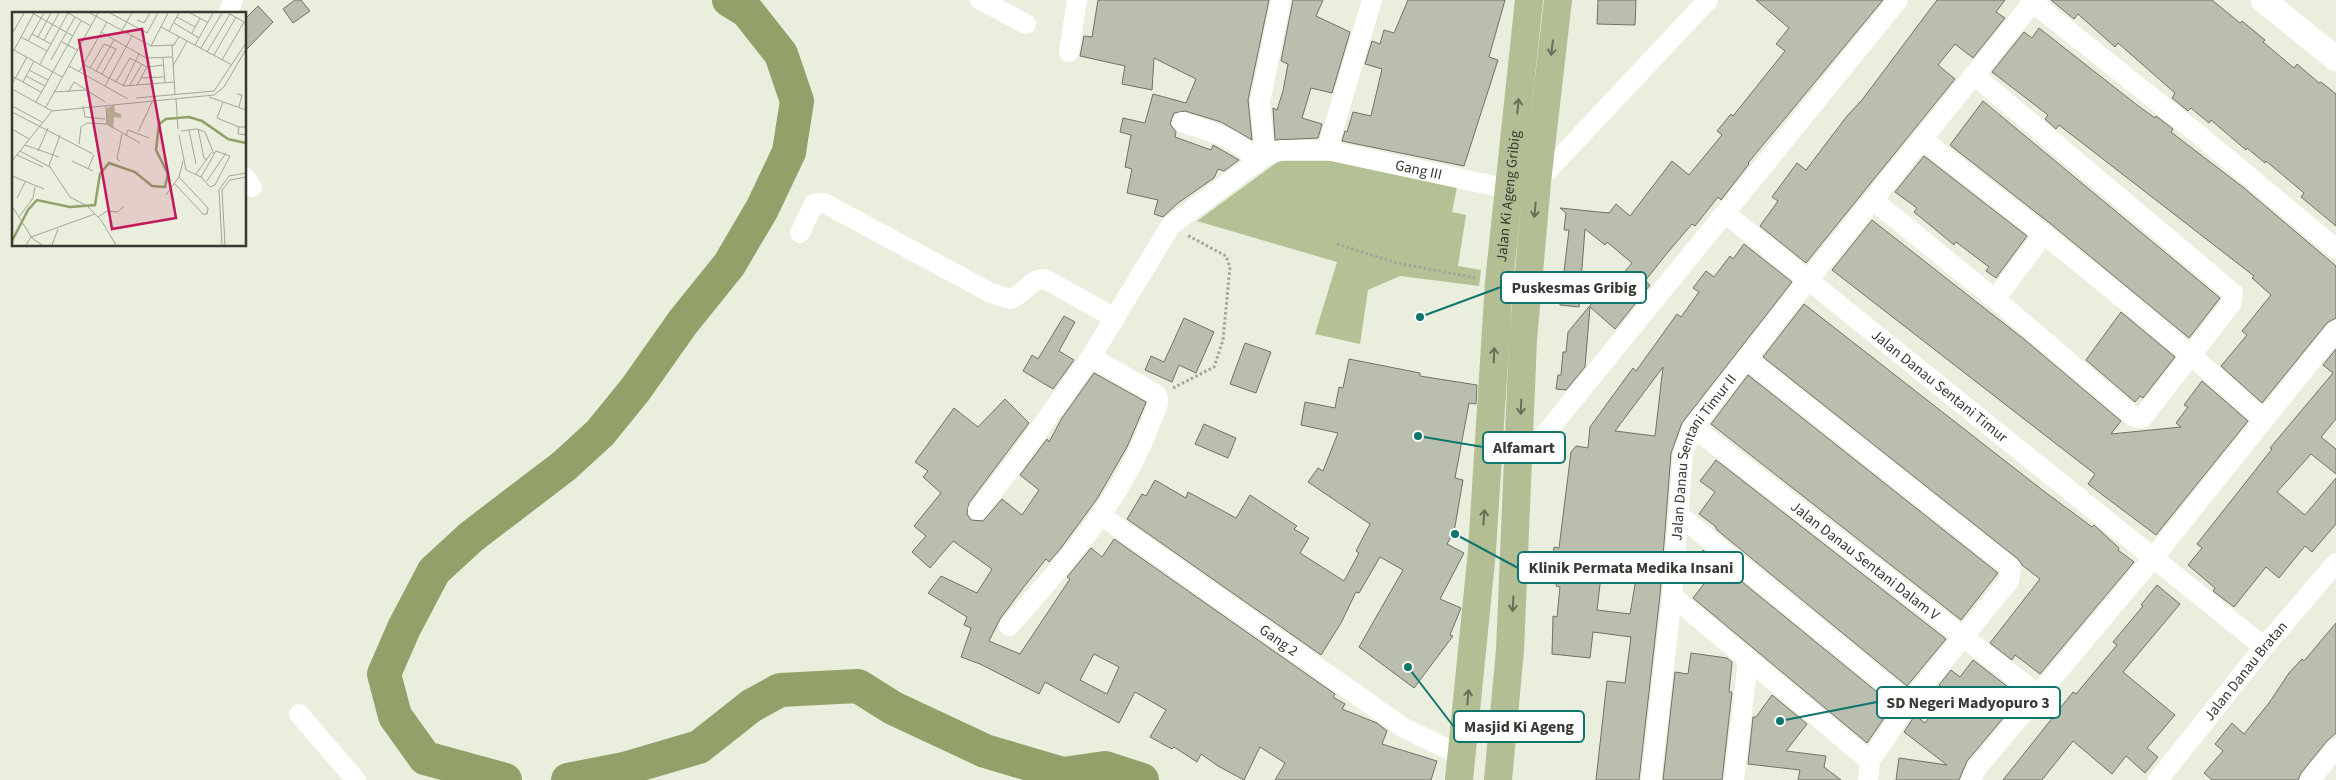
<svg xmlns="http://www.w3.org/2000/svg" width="2336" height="780" font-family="'Source Sans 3',sans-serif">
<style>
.green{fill:#b4c194}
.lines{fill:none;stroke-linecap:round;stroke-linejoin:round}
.river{stroke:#92a169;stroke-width:34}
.building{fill:#b9beae;stroke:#6f7365;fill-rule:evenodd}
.path{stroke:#a2a599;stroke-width:3;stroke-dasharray:2.5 2.5;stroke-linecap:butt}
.minor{stroke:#fff;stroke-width:20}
.tertiary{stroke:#fff;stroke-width:25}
.primary{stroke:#b3be94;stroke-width:28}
.oneway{stroke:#696e5a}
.labels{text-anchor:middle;stroke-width:5;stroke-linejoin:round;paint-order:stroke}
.street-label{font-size:15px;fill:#373933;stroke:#fff}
.inset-river{fill:none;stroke:#92a169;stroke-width:2.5}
.inset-road{fill:none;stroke:#a2a699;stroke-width:1}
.view{fill:#c2185b;fill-opacity:0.15;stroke:#c2185b;stroke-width:2.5}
.inset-edge{fill:none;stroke:#373933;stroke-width:2.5}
.leader{fill:none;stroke:#0f766e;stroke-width:2}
.callout-dot{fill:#0f766e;stroke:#fff;stroke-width:2}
.callout{fill:#fff;stroke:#0f766e;stroke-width:2}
.callout-label{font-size:16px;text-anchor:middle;font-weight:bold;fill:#373933}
</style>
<rect width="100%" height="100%" fill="#e9eedd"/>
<!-- green -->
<path class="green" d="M1279,161h61l117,26 -5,25 14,3 -8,51 23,4 -2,16 -79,-10 -32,14 -8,54 -45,-10 22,-72 -140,-41z"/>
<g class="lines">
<!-- river -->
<path class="river" d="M505,780l-80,-22 -30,-42 -11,-42 20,-46 30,-57 37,-34 93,-71 36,-33 35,-43 48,-68 46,-57 33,-56 27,-57 8,-51 -16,-47 -34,-43 -18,-11
M568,780l56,-11 75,-22 52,-41 29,-16 78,-4 35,22 92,43 78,23 42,-6 37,12"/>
</g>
<!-- building -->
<path class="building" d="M295,0h6l9,11 -17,12 -10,-14z
M1098,0h171l-21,100 4,40 -31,-18 -36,-11 -11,2 -4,11 6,8 -1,5 36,13 2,-5 26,15 -15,11 -6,-2 -4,9 -36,25 -15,14 -9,-3 4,-14 -31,-7 5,-24 -7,-2 6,-32 -11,-3 3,-14 22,5 8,-29 33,9 10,-24 -42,-21 -2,32 -30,-6 3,-18 -45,-10 4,-20 8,1z
M1293,0h30l-7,16 34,16 -18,61 -21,-5 -9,30 20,6 -4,14 -43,2 -2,-32 4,2 6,-19 5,-27 -7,-3z
M1408,0h97l-16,57 9,3 -34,106 -122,-25 3,-10 2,1 6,-20 18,4 11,-47 -17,-5 7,-23 8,3 4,-14 10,3z
M1598,0h38l-1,25 -38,-1z
M1756,0h127l-135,163 1,1 -28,36 -3,-3 -23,29 -3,-2 -24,28 -23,29 5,4 -35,44 -25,-22 -5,60 -19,23 -10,-1 2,-14h3l2,-23h3l2,-20 39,-47 4,3 21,-25 -25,-21 -2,3 -20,-16 -6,78 -19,-2 9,-75h-5l2,-17 -6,-5 49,5 7,-9 14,12 42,-55 17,14 33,-40 -5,-4 14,-17 2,2 52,-65 -9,-7 13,-16z
M1937,0h68l-9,12 9,6 -32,40 -18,-14 -17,21 17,14 -149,184 -46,-37 18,-25 -6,-4 25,-34 9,7 41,-54 15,-16z
M2051,0h161l28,23 2,-2 23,19 -2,2 31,26 3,-4 22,19 2,-1 15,12v132l-35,-29 3,-4 -38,-32 -1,2 -18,-15 -1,2 -35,-30 -2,3 -18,-15 -3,3 -16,-13 3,-5 -57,-50 -3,4 -37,-33 -4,5z
M258,6l15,16 -28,29v-32z
M2039,28l98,77 18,13 1,-2 17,13 -2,3 73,56 92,78v52l-9,5 -65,80 -41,-37 26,-31 -5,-4 29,-36 -19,-17 2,-2 -195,-151 -3,4 -11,-10 3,-4 -56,-43 32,-40 8,6z
M1983,101l237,197 -31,40 -137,-113 -102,-80z
M1924,156l103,80 -31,42 -10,-7 3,-4 -33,-25 -2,3 -12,-10 -28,-23 3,-4 -22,-16z
M1872,220l153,120 96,81 -10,13 70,-7 -5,-4 12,-16 -4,-2 18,-24 46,40 -92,114 -68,-51 7,-10 -263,-204z
M1744,244l48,38 -110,141 -11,30 -11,142 -21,185h-43l11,-99 18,2 6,-46 -38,-5 -3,26 -38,-4 1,-38 4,1 3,-30 -4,-1 3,-24h-7l2,-15 5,1 12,-96 5,-6 12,2 2,-21 43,-59 3,3 41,-57 4,3 18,-25 -6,-4 13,-17 8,6 16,-21 3,3zM1663,367l-8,69 -40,-5zM1602,568l35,5 -7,41 -33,-4z
M1804,304l237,185 51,38 2,-2 25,23 -1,2 16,12 -94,112 -25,-19 -3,5 -22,-17 50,-64 -18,-14 -4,-6 -255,-202z
M2121,312l54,45 -32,41 -3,-2 -5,6 -49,-42z
M1064,316l11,6 -16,29 15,9 -21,29 -30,-18 9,-16 6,4z
M1184,318l30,14 -18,41 -17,-8 -7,17 -27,-12 6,-14 13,6z
M1245,343l26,9 -15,41 -26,-9z
M2336,349v70l-15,18 15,12v25l-25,-20 -34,38 28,23 31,-37v46l-24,28 -7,-6 -26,32 -13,-11 -32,40 -21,-16 2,-3 -27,-23 14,-17 -5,-4 75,-95 -2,-1 63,-75 -10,-8z
M1349,359l71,14v3l57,9 -1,19 -7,-1 -14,75 8,2 -9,52 -7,12 17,9 -24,46 21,9 -11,27 3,1 -39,52 -55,-41 44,-77 -23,-13 -21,36 -3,-1 -15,31 -20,32 -194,-136 15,-25 4,2 9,-16 31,18 2,-6 48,26 14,-23 47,31 -3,3 15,9 -9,15 44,28 15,-28 -3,-2 14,-27 -62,-42 10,-14 5,3 15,-38 -37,-8 4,-23 30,6 4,-21 4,1z
M1094,373l52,29 -1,3 -18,42 -30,52 -36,49 -12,14 -3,-3 -23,29 -23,31 -11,22 31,13 50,-75 -3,-2 24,-29 11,9 12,-18 221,155 -2,3 12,7 -3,5 35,14 10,8 -5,13 55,17 -6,19h-156l10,-17 -25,-16 -16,33 -26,-14 -17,-12 -4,8 -23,-15 -2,2 -22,-12 16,-27 -31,-18 -16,31 -74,-41 -6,12 -59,-30 -19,-7 10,-29 -7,-3 3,-8 -39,-24 13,-17 36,17 15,-24 -39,-28 -23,27 -18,-16 14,-16 -12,-10 27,-33 -18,-16 5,-6 -13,-9 39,-54 24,19 27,-28 24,24 -60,80 -2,11 4,6 12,1 19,-22 20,16 17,-25 -19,-15 27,-36 2,3 13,-24zM1094,654l25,13 -12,27 -27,-14z
M1748,375l250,198 -37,47 -250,-196z
M1204,424l32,14 -8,20 -33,-14z
M1716,460l230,179 -39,47 -190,-156 -2,-4 -16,-12 16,-22 -15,-11z
M1703,550l190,155 -26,38 -174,-145 14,-18 -17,-13z
M2157,585l23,19 -57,68 52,43 -28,33 11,9 -13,16 -19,-17 -14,18 -39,-33 -31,39h-39l70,-88 3,2 41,-49 -4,-3 30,-36 -2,-1z
M2336,623v110l-9,8 -26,32 -3,7h-86l-8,-7 19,-22 -8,-7 17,-21 12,11 25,-31 20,-30 13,-14 2,2z
M1691,653l36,5 5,4 -3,30h3l-10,88h-59l12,-108 13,2z
M1973,660l48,37 -54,64 -8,19h-63l3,-22 48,7 -43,-33 11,-17 10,8 24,-31 -10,-7 12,-15 9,7z
M1772,695l35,29 -21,27 40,5 -2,11 17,13h-43l2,-10 -52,-6 5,-47h3z"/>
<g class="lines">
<!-- path -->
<path class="path" d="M1337,244l60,19 79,15
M1173,388l41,-21 9,-27 7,-73 -4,-11 -39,-21"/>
<!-- minor -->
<g class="minor">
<path d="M980,0l46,24"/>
<path id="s1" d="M1898,0l-173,213 539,434"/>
<path d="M2030,0l169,135 137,114"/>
<path d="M228,14l5,-14"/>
<path d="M1069,52l8,-52"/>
<path d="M1182,122c27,10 57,15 75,40"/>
<path d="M1922,139c116,90 232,181 341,280"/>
<path d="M1327,150l45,-150"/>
<path d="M1265,156l-5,-54 21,-102"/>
<path d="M245,177l7,10"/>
<path d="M1537,182l171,-182"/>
<path d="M1874,201l121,98 139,118 8,1 89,-114 2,-11 -259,-218"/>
<path d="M800,233l14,-29 10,-1 167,90 19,6c14,-4 20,-21 35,-20l70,39"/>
<path d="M1995,299l49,-65"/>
<path d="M1747,359l264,209 -2,13 -100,122 -39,58 -2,19"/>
<path id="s2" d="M1693,427l344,267"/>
<path d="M1520,462l22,-24 183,-225"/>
<path id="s3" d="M978,510l38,-48 75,-105 80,-132 94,-69 17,-6h45l182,39"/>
<path d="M1679,515l230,188"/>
<path id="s4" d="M1102,516l302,212 58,28"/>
<path d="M1672,596l198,165"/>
<path d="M1009,626c55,-62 112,-124 141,-202 3,-9 11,-20 7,-29l-66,-38"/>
<path d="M299,714l57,66"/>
<path id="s5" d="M1651,780l21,-184 11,-142 10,-27 115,-147 225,-278"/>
<path d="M1734,780l14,-119"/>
<path d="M1971,780l5,-11 177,-211 183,-228"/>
<path id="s6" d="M2158,780l106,-133 72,-84"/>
<path d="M2310,780l26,-32"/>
</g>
<!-- tertiary -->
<path class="tertiary" d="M2263,0l73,59"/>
<!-- primary -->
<g class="primary">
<path id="s7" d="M1459,780l23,-229 17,-269 30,-282"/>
<path d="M1498,780l12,-130 13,-310 14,-158 21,-182"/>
</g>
</g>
<!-- one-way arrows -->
<defs><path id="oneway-shaft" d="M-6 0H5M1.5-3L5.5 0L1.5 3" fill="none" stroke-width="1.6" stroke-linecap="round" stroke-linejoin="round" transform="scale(1.25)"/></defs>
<g class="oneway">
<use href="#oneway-shaft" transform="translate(1552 48) rotate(97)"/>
<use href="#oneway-shaft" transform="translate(1518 106) rotate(-84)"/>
<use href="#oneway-shaft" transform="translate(1535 210) rotate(95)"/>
<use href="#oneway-shaft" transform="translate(1494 355) rotate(-88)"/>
<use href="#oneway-shaft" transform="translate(1521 407) rotate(92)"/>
<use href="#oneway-shaft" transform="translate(1484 517) rotate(-86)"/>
<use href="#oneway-shaft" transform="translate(1513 604) rotate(93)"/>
<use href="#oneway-shaft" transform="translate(1468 697) rotate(-85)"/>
</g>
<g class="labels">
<!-- street labels -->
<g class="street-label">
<text dy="5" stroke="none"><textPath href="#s3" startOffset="618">Gang III</textPath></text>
<text dy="5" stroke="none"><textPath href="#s7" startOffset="586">Jalan Ki Ageng Gribig</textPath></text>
<text dy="5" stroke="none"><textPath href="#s1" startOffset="550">Jalan Danau Sentani Timur</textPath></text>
<text dy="5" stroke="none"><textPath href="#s5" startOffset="331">Jalan Danau Sentani Timur II</textPath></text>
<text dy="5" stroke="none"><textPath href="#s2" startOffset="218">Jalan Danau Sentani Dalam V</textPath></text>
<text dy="5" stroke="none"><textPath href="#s4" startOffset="216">Gang 2</textPath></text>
<text dy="5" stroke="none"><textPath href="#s6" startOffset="140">Jalan Danau Bratan</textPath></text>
</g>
</g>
<!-- overview -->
<g transform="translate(12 12)">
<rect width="234" height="234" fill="#e9eedd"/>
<path d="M102,93l1,7 6,2v4l-7,-1 -1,12 -6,-6v-15z" fill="#b4c194"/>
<path class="inset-river" d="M0,229l16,-31 9,-10 33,7 25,-2 5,-31 9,-11 26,9 17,14 13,1 3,-13 -12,-24 3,-26 7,-5 23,-2 13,4 26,18 18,4"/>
<path class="inset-road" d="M20,1l41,23M56,1l23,13M78,1l61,33 23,-1 5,-9M98,1l37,20 11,-20M178,1l17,9M216,1l18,10M165,5l18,10M125,8l7,3 6,-10M162,11l25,15M149,15l71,38M110,18l10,-17M157,19l10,-18M89,20l45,26 26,-1M180,21l8,-15M0,22l12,-21M20,22l19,10M9,25l26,14M26,25l13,-24M32,28l15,-27M16,29l16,-28M50,30l15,8M160,33l3,50M183,33l18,-32M139,34l17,-33M189,36l21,-35M0,37l50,28M2,38l20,-37M195,40l23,-38M202,43l22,-38M151,46l2,25M39,48l24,-43M210,48l22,-38M28,52l28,-51M71,52l41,22 50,-4M57,54l36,20 27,-50M161,54l14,-25M78,56l14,-24 12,5 -14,25M17,58l19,10M84,59l18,-31M67,60l28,-50M0,64l29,16M14,64l19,10M129,66l23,-1M11,70l11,-21M104,70l14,-24 17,9 16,-2M0,72l15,-27M118,73l12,-21M125,73l10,-18M93,74l23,13M111,74l16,-32M0,77l40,22M42,80l32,-2M56,80l6,-10 31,20M225,82l5,1 -3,12M197,85l37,13M124,86l78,-7 32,-48M164,87l2,30M24,90l45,-81M211,90l-6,16 22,9M0,94l30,16M71,94l2,11 20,2M94,94l1,18 33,19M34,95l52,-94M0,100l81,42M234,115h-7l-1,7 8,1M0,117l17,10M186,117l6,29 3,2M177,118l7,34M169,119l16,-2 8,3 9,22M126,120l15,-32M167,123l7,35 15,7 9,10 5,-2 15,-29 -14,-5 -15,26M114,124l2,-6 21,8M67,132l2,-17 6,-4 20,1M13,133l34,12M8,139l30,16 20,30 17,9 14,14 15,25M26,139l10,-23M5,143l26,12M0,149l40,-50 162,-16 10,-8 22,-38M60,149l21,10M108,149l-3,-2 5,-25M37,154l11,-31M76,157l6,-14M184,162l16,-22M0,164l32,13M195,169l19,-28M163,172l28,30h4l1,-6 -29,-31M154,183l13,-18 4,-16M5,186l8,-16M0,194l20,32 10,7M7,205l14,-19 2,-11M86,205l9,-6 11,1 6,-6M14,233l5,-8 64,-23M40,233l6,-16M210,233l-3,-55 10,-14 17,-3M213,233l-3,-55 8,-10 16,-3"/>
<path class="view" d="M130,17l34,189 -64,11 -33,-189z"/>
<rect width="234" height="234" class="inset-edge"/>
</g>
<!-- callouts -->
<path class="leader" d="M1420 317L1501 287M1418 436L1483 447M1455 534L1518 568M1780 721L1877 702M1408 667L1454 727"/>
<g class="callout-dot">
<circle cx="1420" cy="317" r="5"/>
<circle cx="1418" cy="436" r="5"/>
<circle cx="1455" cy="534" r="5"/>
<circle cx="1780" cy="721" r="5"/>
<circle cx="1408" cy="667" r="5"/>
</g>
<g class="callout">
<rect x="1501" y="272" width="145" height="31" rx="5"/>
<rect x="1483" y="432" width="82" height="31" rx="5"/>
<rect x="1518" y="552" width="225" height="31" rx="5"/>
<rect x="1877" y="687" width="183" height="31" rx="5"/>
<rect x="1454" y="711" width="130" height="31" rx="5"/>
</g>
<g class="callout-label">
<text x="1574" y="293">Puskesmas Gribig</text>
<text x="1524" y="453">Alfamart</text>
<text x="1631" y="573">Klinik Permata Medika Insani</text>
<text x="1968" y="708">SD Negeri Madyopuro 3</text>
<text x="1519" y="732">Masjid Ki Ageng</text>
</g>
</svg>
